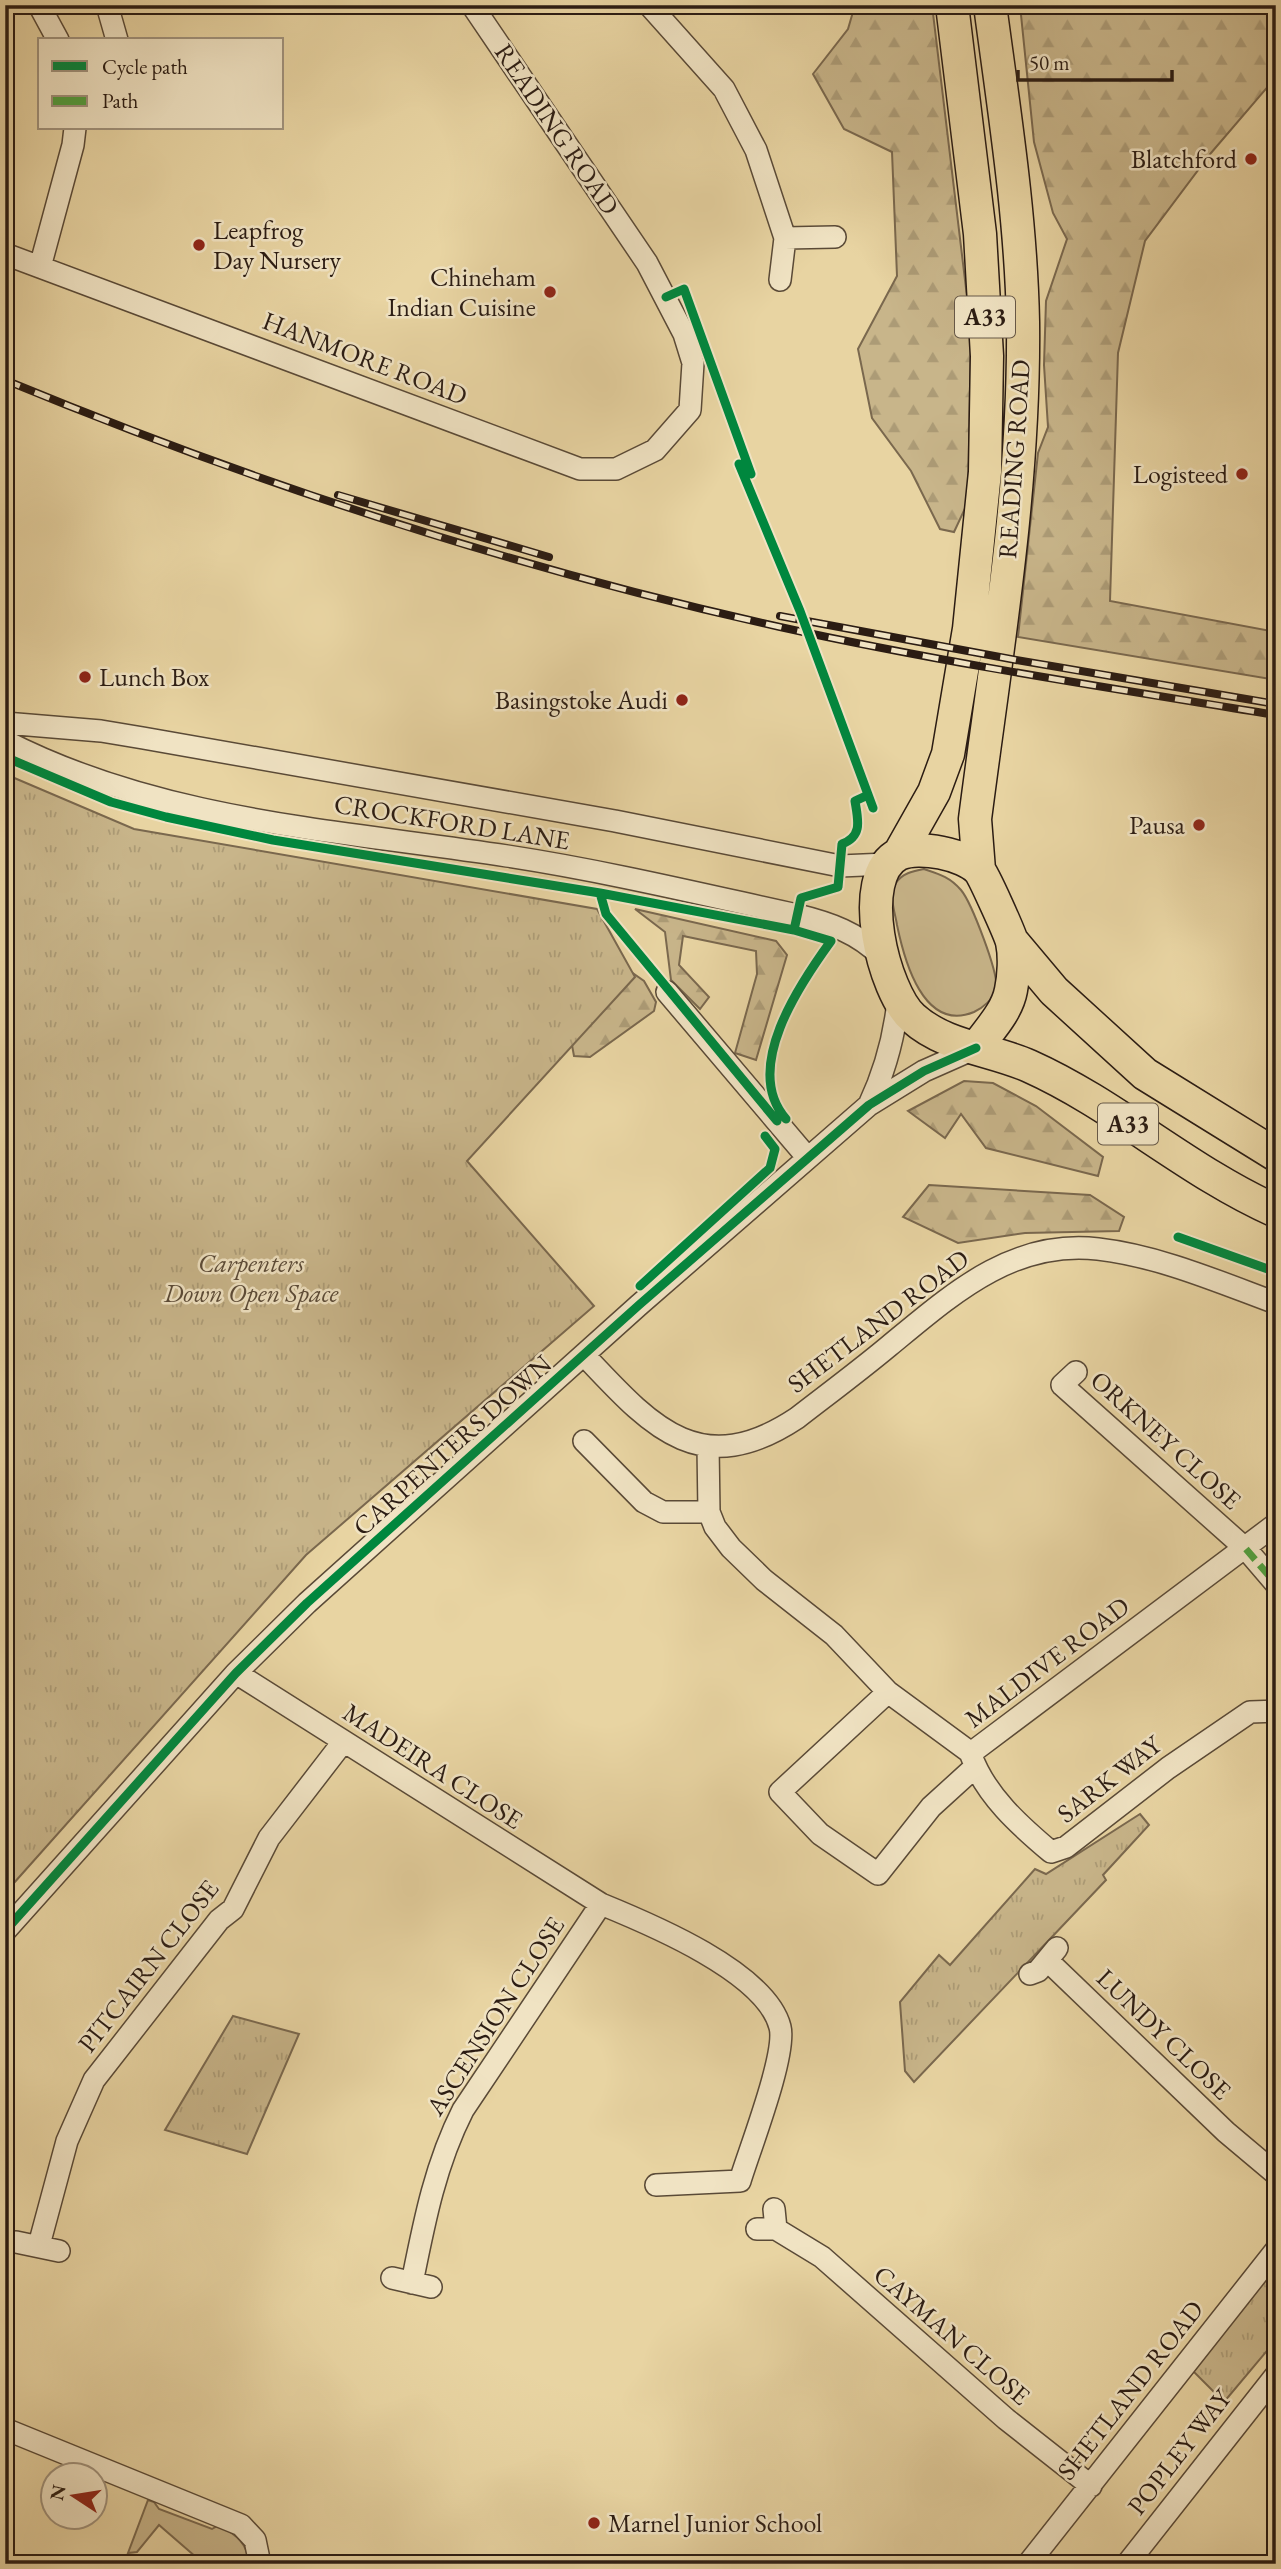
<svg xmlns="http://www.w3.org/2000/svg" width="1281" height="2569" font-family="'EB Garamond',serif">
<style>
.grass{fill:#c8b58a;stroke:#7a684e;stroke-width:2}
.forest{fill:url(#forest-firs);stroke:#7a684e;stroke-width:2}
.park{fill:url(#park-tufts);stroke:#7a684e;stroke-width:2}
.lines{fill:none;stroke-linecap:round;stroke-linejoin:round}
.minor-casing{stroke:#5a4a37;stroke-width:24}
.highway-casing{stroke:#2b1c13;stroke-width:35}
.minor{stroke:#f0e3c3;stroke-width:21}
.highway{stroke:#e8d4a2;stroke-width:32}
.rail-casing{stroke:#2b1c13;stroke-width:8}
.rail{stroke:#f0e3c3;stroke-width:5;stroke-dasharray:16;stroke-linecap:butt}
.quiet{stroke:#51a13f;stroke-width:7;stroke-dasharray:14 7;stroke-linecap:butt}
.cycleway-casing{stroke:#f0e3c3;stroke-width:13}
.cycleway{stroke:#00873e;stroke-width:9}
.poi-dot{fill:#8f2418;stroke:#f0e3c3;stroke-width:2.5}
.labels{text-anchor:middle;stroke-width:5;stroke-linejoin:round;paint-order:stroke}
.shield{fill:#f0e3c3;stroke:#665848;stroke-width:2}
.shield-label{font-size:24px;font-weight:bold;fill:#2b1c13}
.street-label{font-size:26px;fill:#2b1c13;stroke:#f0e3c3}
.poi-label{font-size:26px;fill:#2b1c13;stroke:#f0e3c3;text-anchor:end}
.park-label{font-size:26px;font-style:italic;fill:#5a4a37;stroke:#f0e3c3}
</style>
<defs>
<pattern id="forest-firs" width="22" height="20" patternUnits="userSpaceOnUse" patternTransform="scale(1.75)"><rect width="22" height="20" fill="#c8b58a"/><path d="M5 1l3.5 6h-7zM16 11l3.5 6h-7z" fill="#ac9b76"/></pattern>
<pattern id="park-tufts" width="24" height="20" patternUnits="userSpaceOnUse" patternTransform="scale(1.75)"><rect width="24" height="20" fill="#c8b58a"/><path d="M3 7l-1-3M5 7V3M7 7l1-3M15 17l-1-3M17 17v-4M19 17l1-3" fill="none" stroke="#ac9b76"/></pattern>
</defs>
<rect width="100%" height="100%" fill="#e8d4a2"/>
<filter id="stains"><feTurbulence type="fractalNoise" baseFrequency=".00286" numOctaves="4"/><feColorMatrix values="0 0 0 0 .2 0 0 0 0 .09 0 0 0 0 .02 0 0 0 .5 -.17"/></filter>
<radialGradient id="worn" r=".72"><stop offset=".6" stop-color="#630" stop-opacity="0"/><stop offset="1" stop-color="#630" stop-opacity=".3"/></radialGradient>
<!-- grass -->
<path class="grass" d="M924,869c15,5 26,8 37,21 10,12 39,85 35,100 -3,9 -13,18 -22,22 -51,21 -70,-53 -77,-87 -2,-13 -9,-30 -1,-42 6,-10 18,-12 28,-14z
M148,2500l6,2 5,7 53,20 7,-4c17,10 29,18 30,39h-45l-45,-39 -22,27 -9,1z"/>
<!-- forest -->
<path class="forest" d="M855,5h77l39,325 -3,172 -14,30 -14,-3 -29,-58 -39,-53 -14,-69 39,-73 -5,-124 -48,-23 -31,-55 35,-45z
M1020,5h256v72l-65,76 -66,88 -27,112 -8,248 166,31v48l-258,-43 20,-184 10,-26 -4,-62 2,-64 21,-62 -14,-26 -19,-71z
M635,909l141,32 11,14 -31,105 -21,-7 22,-79 -1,-23 -73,-15 -4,29 30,32 -9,12 -29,-29 -6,-48z
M604,953l40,28 12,21 -2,9 -64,46 -16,-1 -7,-38z
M964,1081l29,2 43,23 67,51 -5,19 -112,-28 -25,-34 -16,24 -37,-27z
M929,1185l161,10 34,22 -5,14 -94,2 -67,10 -55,-26z"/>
<!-- park -->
<path class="park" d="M5,774l129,55 463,80 38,68 -168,184 127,145 -288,249 -301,338z
M1140,1814l9,11 -46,50 3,5 -192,202 -9,-11 -5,-69 39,-47 11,10 85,-96 11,5z
M233,2016l66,18 -52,120 -82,-24z
M1276,2250v90l-52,62 -37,-37z"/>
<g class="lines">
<!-- minor casing -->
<g class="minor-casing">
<path id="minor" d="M39,5l19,35
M107,5l10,35
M649,5l75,84 32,61 29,88 -5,42
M785,238l50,-1
M5,254l575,215h36l39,-19 35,-40 3,-47 -9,-29 -37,-71 -175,-258
M40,267l33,-122 2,-17
M5,723l96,8 42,7 472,83 225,45 47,-2
M5,741c156,80 332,89 502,115 98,15 194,38 290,59 33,8 61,18 85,42
M667,992l140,165
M869,1105c16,-34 25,-66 29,-104
M584,1355c66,70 115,128 213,63 31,-24 62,-47 92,-72 62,-51 123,-107 209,-97 61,7 121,33 178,54
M1076,1372l-14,13 184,164 30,35
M584,1441l60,61 19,10h46
M708,1446l1,66 6,15 16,21 33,32 70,55 54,57 83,61
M236,1673l365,231c49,20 165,68 179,123 7,27 -31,124 -40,154l-84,4
M888,1692l-108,100 40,42 58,40 53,-67 44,-40
M971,1753l305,-229
M971,1755c14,40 49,71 80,97l15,-5 102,-79 82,-56 26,-1
M5,1931l231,-258 71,-70 332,-298 230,-200 55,-34 52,-23
M1047,1960l179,172 50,42
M1030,1974l8,-3 19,-23
M757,2229h19l-2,-20
M776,2229l46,28 184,162 85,67
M16,2242l43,9
M39,2245l28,-104 27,-61 125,-160 14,-11 36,-71 74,-96
M392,2278l39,9
M412,2283c12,-60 23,-118 51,-173l138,-206
M5,2429l236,96 14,15 5,24
M1028,2564l248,-314
M1127,2564l149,-189"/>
</g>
<!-- highway casing -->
<g class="highway-casing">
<path id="highway" d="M899,854l35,-62 14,-38 21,-125 16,-157 2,-116 -7,-122 -28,-229
M979,870l-4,-51c21,-164 50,-330 48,-497 -2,-106 -19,-212 -33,-317
M1012,941l42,50 91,83 131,81
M976,1048c13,-18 31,-36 35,-58 3,-14 4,-34 1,-48 -2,-8 -28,-66 -33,-72 -15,-16 -60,-25 -80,-16 -45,22 -15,139 14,164 32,29 78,31 116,48 87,39 159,106 247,145"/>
</g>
<!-- minor -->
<use href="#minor" class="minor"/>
<!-- highway -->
<use href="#highway" class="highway"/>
<!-- rail casing -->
<g class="rail-casing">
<path id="rail" d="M5,380c252,104 509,188 775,247 164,36 330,61 496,88
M338,495l211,62
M780,616l236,44 260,44"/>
</g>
<!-- rail -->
<use href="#rail" class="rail"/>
<!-- quiet -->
<path class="quiet" d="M1246,1549l30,35"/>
<!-- cycleway casing -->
<g class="cycleway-casing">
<path id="cycleway" d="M666,297l18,-8 67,185
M739,464l61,147 73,197
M5,757l106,45 55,15 107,23 327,53 194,37 37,11c-32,44 -89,128 -45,178
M600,893l6,21 171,207
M794,930l7,-32 37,-11 4,-43c21,-8 16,-24 13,-43l13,-6
M1178,1237l98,35
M640,1286l130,-118 5,-19 -10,-13
M5,1931l231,-258 71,-70 332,-298 230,-200 55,-34 52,-23"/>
</g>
<!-- cycleway -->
<use href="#cycleway" class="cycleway"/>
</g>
<!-- markers -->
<g class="poi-dot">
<circle cx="1251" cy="159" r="7"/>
<circle cx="199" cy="245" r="7"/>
<circle cx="550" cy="292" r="7"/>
<circle cx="1242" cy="474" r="7"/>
<circle cx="85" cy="677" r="7"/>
<circle cx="682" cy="700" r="7"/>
<circle cx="1199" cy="825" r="7"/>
<circle cx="594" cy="2523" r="7"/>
</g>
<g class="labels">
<!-- shield labels -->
<g class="shield">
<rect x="955" y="296.5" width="60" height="41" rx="5"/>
<rect x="1098" y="1103.5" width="60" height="41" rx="5"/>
</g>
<g class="shield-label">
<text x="985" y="325">A33</text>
<text x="1128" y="1132">A33</text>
</g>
<!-- street labels -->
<g class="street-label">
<text transform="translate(557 129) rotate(56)" y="9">READING ROAD</text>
<text transform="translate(365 358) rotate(21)" y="9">HANMORE ROAD</text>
<text transform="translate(1014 459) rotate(-86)" y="9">READING ROAD</text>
<text transform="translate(452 822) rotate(9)" y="9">CROCKFORD LANE</text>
<text transform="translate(878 1321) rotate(-37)" y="9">SHETLAND ROAD</text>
<text transform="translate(1166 1440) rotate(42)" y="9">ORKNEY CLOSE</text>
<text transform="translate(452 1445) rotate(-42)" y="9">CARPENTERS DOWN</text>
<text transform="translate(1047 1662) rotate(-37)" y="9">MALDIVE ROAD</text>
<text transform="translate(433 1766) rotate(33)" y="9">MADEIRA CLOSE</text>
<text transform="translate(1109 1779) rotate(-38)" y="9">SARK WAY</text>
<text transform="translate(148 1966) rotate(-52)" y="9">PITCAIRN CLOSE</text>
<text transform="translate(495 2016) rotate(-57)" y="9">ASCENSION CLOSE</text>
<text transform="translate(1164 2034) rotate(44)" y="9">LUNDY CLOSE</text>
<text transform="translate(952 2335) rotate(41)" y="9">CAYMAN CLOSE</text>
<text transform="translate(1130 2390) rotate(-52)" y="9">SHETLAND ROAD</text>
<text transform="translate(1179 2452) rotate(-52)" y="9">POPLEY WAY</text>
</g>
<!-- poi labels -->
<g class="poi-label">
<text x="1237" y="168">Blatchford</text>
<text x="213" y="239" text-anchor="start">Leapfrog<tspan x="213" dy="30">Day Nursery</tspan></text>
<text x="536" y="286">Chineham<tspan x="536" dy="30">Indian Cuisine</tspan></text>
<text x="1228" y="483">Logisteed</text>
<text x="99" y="686" text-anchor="start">Lunch Box</text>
<text x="668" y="709">Basingstoke Audi</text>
<text x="1185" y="834">Pausa</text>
<text x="608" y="2532" text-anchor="start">Marnel Junior School</text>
</g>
<!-- park labels -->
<g class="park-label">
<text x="251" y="1272">Carpenters<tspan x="251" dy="30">Down Open Space</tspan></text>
</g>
</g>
<!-- margin -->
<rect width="1281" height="2569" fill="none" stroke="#e8d4a2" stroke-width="28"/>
<rect x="7" y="7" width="1267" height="2555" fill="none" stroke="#2b1c13" stroke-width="3.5"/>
<rect x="14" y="14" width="1253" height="2541" fill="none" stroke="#2b1c13" stroke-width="2"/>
<!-- legend -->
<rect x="38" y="38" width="245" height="91" fill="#f0e3c3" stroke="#a1937d" stroke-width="2"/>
<rect x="52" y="61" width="35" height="10" fill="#00873e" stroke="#a1937d" stroke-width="2"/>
<text x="102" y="74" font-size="21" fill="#2b1c13">Cycle path</text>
<rect x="52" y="96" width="35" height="10" fill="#51a13f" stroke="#a1937d" stroke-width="2"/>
<text x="102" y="108" font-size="21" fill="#2b1c13">Path</text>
<!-- north arrow -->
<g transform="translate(74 2496) rotate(282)"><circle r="33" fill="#f0e3c3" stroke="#a1937d" stroke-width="2"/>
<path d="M0-5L12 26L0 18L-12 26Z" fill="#8f2418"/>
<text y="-10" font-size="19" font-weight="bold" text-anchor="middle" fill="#2b1c13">N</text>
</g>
<!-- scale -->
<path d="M1018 70v10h154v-10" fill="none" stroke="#2b1c13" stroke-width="3.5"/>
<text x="1029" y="70" font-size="21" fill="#2b1c13" stroke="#f0e3c3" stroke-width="5" paint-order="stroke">50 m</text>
<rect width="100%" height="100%" filter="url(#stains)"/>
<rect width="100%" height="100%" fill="url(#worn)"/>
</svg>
